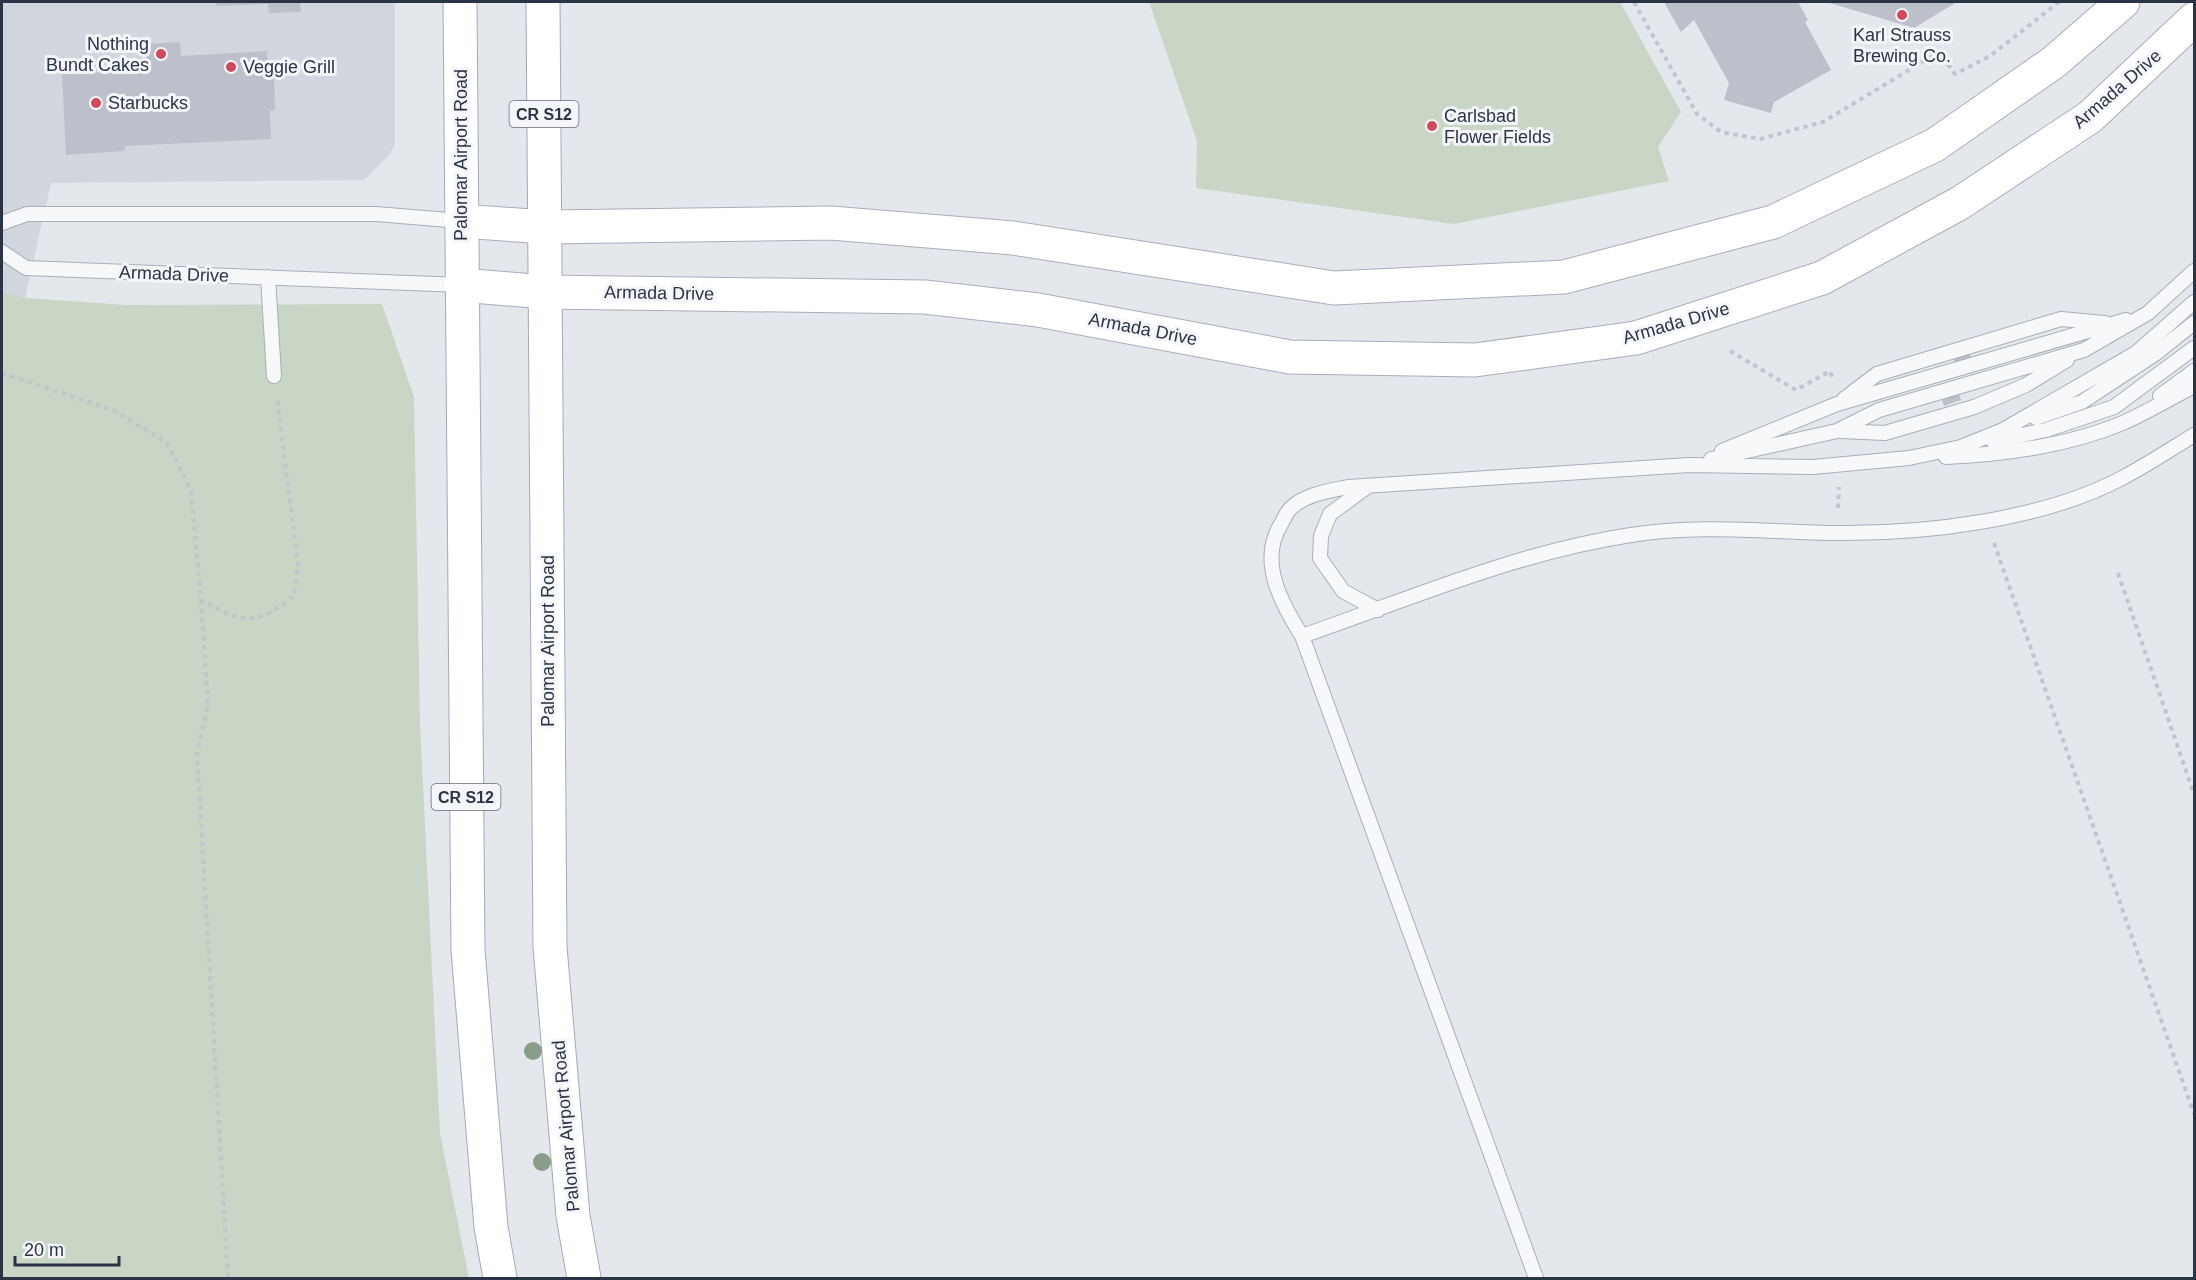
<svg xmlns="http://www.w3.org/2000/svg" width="2196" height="1280" font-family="Helvetica,sans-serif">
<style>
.built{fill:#d2d6de}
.green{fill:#c9d6c5}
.building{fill:#bbc0ca}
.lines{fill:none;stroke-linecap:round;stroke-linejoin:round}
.lane-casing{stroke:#a9aeb7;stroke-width:16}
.secondary-casing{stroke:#a9aeb7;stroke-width:35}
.primary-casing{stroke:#a3abb8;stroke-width:35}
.path{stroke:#c2c5cb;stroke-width:4;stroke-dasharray:4.5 4.5;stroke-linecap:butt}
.lane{stroke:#f7f8fa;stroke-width:14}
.secondary{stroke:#fff;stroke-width:33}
.primary{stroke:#fff;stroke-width:33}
.tree{fill:#899d89}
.poi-dot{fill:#d1495b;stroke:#f4f6f9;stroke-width:2}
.labels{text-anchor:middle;stroke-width:6;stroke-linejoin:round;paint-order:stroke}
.shield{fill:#f4f6f9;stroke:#676e7b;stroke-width:1.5}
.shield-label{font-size:16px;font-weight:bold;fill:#2b3445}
.poi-label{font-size:18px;fill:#2b3445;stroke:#f4f6f9;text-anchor:start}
.street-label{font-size:18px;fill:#2b3445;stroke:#f4f6f9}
</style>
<rect width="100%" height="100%" fill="#e4e7ec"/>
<!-- built -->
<path class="built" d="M2,2h393v141l-5,11 -26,26 -313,3 -26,115 -23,-6z"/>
<!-- green -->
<path class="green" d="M1149,2h471l61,110 -23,35 11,34 -215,43 -258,-36 1,-47z
M2,292l23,6 101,7 256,-1 32,93 6,326 20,410 29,145h-467z"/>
<!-- building -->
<path class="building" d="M216,2h84l1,10 -32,1 -1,-9 -52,2z
M1664,2h134l10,18 -3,2 26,48 -57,32 -3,11 -47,-13 5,-17 -35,-63 -13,12z
M1826,2h131l-43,26z
M180,42l1,14 86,-5 1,25h6l1,34 -5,1 1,28 -146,7v5l-59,4 -4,-81 46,-2v-12l38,-2 -1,-14z
M1969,352l2,5 -16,6 -2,-6z
M1959,394l2,6 -17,6 -2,-6z"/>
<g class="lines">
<!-- lane casing -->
<g class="lane-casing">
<path id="lane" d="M2,223l25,-9h349l85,7
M2,252l24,16 435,17
M268,277l6,99
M2160,396l34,-25
M1844,399l33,-25 184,-55 44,4
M2036,418l46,-16 73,-48 39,-31
M1841,431l44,2 89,-26 52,-22 41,-25
M1993,441l53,-11 68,-23 80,-59
M1722,451l115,-47 289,-84
M1946,457c60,-3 123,-11 179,-35 24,-11 46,-24 69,-36
M1711,459l126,-28 42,-21 205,-60 64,-37 46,-42
M1368,486l-38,28 -9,22 -1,22 23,33 35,19
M1302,636c107,-37 216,-84 329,-101 68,-11 137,-3 205,-2 89,1 207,-13 286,-55 25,-13 49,-29 72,-43
M1536,1278l-234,-642c-21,-33 -44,-75 -21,-112 3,-5 6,-13 10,-16 15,-14 38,-17 57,-21l341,-22 124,2 96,-9 52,-11 42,-17 133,-77 58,-51"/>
</g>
<!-- secondary casing -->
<g class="secondary-casing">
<path id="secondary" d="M461,221l84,6 286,-4 182,15 321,50 230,-11 209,-55 162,-77 119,-83 69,-60
M461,285l84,7 380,5 113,13 252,47 185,3 161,-22 186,-60 138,-75 130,-86 104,-98"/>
</g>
<!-- primary casing -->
<g class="primary-casing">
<path id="primary" d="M460,2l8,948 23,277 9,51
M543,2l7,945 23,269 11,62"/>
</g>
<!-- path -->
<path class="path" d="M1634,2l63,112 24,18 39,7 63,-17 116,-70 16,22 35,-18 69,-54
M1730,351l66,39 34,-19 2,6
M2,373l111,37 54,33 24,48 10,109c42,23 53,28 93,-4l4,-32 -21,-166
M1838,508l1,-21
M1994,543l200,571
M2118,573l76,221
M201,600l7,106 -11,48 31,524"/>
<!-- lane -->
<use href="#lane" class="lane"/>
<!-- secondary -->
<use href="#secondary" class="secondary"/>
<!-- primary -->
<use href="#primary" class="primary"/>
</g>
<!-- trees -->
<g class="tree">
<circle cx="533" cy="1051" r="9"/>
<circle cx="542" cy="1162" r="9"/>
</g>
<!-- markers -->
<g class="poi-dot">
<circle cx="1902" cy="15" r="6"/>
<circle cx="161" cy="54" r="6"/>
<circle cx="231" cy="67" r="6"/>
<circle cx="96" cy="103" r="6"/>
<circle cx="1432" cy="126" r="6"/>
</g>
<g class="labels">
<!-- shield labels -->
<g class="shield">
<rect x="509.5" y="101" width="69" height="26" rx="4.5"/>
<rect x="431.5" y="784" width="69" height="26" rx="4.5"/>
</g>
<g class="shield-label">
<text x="544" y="120">CR S12</text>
<text x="466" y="803">CR S12</text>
</g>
<!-- poi labels -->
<g class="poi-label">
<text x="1902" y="41" text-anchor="middle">Karl Strauss<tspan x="1902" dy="21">Brewing Co.</tspan></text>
<text x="149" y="50" text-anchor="end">Nothing<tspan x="149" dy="21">Bundt Cakes</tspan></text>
<text x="243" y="73">Veggie Grill</text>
<text x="108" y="109">Starbucks</text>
<text x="1444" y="122">Carlsbad<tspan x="1444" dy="21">Flower Fields</tspan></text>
</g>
<!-- street labels -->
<g class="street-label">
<text transform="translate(2117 89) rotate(-41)" y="6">Armada Drive</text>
<text transform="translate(461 155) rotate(-90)" y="6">Palomar Airport Road</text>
<text transform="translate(174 274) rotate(2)" y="6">Armada Drive</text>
<text transform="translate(659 293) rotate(1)" y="6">Armada Drive</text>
<text transform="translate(1676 323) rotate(-16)" y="6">Armada Drive</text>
<text transform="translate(1143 329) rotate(11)" y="6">Armada Drive</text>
<text transform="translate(548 641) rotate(-90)" y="6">Palomar Airport Road</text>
<text transform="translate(566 1126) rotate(-95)" y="6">Palomar Airport Road</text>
</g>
</g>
<!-- border -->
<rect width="2196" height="1280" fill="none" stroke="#2b3445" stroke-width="6"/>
<!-- scale -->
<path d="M15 1256v9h104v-9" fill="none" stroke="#2b3445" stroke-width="3"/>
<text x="24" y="1256" font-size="18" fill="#2b3445" stroke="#f4f6f9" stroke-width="4.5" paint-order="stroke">20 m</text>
</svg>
